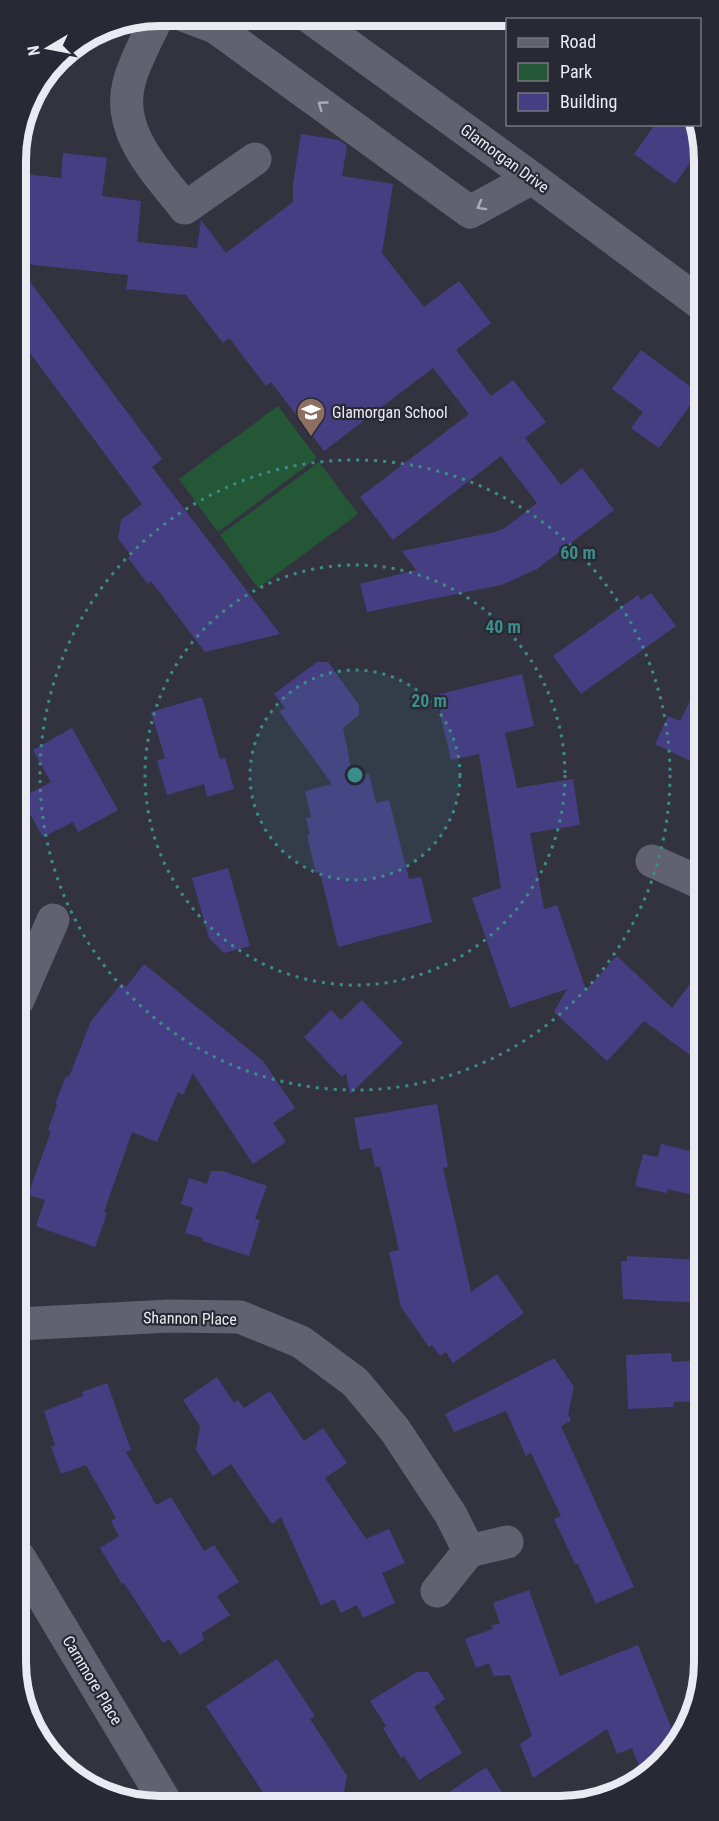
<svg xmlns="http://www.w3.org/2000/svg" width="719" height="1821" font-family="'Roboto Condensed',sans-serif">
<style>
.green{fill:#245735}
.building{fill:#463e82}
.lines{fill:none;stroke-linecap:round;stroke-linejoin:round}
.minor{stroke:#616170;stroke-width:33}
.oneway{stroke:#acacb8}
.ring{fill:none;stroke:#3b8d89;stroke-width:3;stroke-dasharray:3 6}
.labels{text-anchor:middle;stroke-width:4.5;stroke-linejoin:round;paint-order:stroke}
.street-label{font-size:16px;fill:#eaeaf3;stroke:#292935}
.poi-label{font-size:16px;fill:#eaeaf3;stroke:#292935;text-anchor:start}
.rim{fill:none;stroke:#eaeaf3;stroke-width:8}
.centre{fill:#3b8d89;stroke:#292935;stroke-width:3}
.ring-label{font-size:18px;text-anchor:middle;font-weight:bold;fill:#3b8d89;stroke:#292935;stroke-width:4.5;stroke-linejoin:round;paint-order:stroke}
</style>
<rect width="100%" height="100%" fill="#333340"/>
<!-- green -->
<path class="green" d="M278,406l39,52 -99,74 -39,-53z
M319,462l39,52 -100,74 -38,-53z"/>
<!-- building -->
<path class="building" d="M655,124h44v26l-24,34 -41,-30z
M301,134l38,6 8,6 -5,30 51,8 -11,69 42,54 35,-26 32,42 -35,27 35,46 22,-16 33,42 -21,16 36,47 21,-17 32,42 -77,59 -35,16 -2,-2 1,2 -134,27 -7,-28 56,-14 -14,-19 93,-19 10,-4 32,-25 -36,-47 -108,84 -33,-43 109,-83 -36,-46 -109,83 -53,-69 -5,4 -37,-48 -6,5 -37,-48 -60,-6 2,-14 -112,-12 -1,-90 46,5 2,-25 44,5 -5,38 39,5 -4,41 60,6 4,-28 25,33 67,-51v-18z
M16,263l146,196 -10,8 128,167 -75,18 -54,-71 -3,3 -20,-26 3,-3 -13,-16 3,-19 21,-16 -126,-170z
M641,350l58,43 -40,55 -28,-20 12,-16 -31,-23z
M651,593l25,33 -95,68 -28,-38 85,-61 3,5z
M317,662h11l31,43v10l-16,13 10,49 16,-4 7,30 13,-3 20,79 12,-2 11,45 -94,25 -18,-75 -4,1 -9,-37 3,-2 -4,-16 5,-1 -6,-26 27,-7 -53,-73 6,-3 -11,-14z
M522,674l12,52 -29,7 12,55 56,-9 7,46 -50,8 14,76 13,-4 29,85 31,-34 55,52 30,-40v96l-58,-43 -37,40 -53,-49 13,-23 -57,19 -38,-110 29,-10 -22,-134 -28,6 -15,-65z
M701,679v87l-46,-22 13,-28 12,5z
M202,697l18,62 5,-2 9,32 -27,8 -3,-13 -37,11 -10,-34 8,-3 -14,-46z
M72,728l46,82 -40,22 -5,-10 -30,15 -22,-39 30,-16 -18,-32z
M228,868l22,78 -26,7 -15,-15 -17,-60z
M144,964l119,97 32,47 -22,15 13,19 -33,22 -60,-91 -10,22 -5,-3 -21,50 -25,-10 -28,80 3,1 -12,34 -59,-21 9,-26 -17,-5 23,-64 -3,-1 9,-26h-2l11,-28 3,1 22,-56 31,-38 4,4z
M362,1000l41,43 -53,51 -4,-21 -4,4 -38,-40 27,-27 10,10z
M437,1104l11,63 -5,1 28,124 26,-18 27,39 -71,50 -7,-11 -6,4 -8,-11 -3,2 -28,-40 -12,-55 10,-2 -19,-84 -5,1 -4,-19 -11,2 -6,-32z
M661,1144l41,10v43l-35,-8v4l-32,-7 8,-32 15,3z
M211,1171h12l44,15 -12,33 5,1 -11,36 -47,-15 1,-3 -18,-5 8,-25 -12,-4 8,-26 18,6z
M627,1256l76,4v43l-80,-4 -2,-38h6z
M671,1353l1,9 31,-2v41l-29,1 -1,5 -45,2 -2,-54z
M554,1358l20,29 -6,27 3,7 -10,5 73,161 -38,17 -18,-40h-3l-21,-45 7,-3 -30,-63 -5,3 -20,-45 -52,21 -9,-18z
M217,1377l17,26 4,-3 6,8 26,-17 34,50 19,-13 24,35 -22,15 41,61 23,-10 16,34 -23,10 13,30 -32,15 -6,-13 -16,8 -7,-14 -13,7 -40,-89 -9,7 -41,-60 -18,12 -17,-26 4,-24 -17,-26z
M107,1383l24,67 -5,2 30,53 15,-8 33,54 10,-6 25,37 -22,14 13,19 -28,18 2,7 -24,15 -11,-16 -6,4 -39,-60 -2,1 -22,-36 19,-12 -8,-15 5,-3 -30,-53 -25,9 -10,-27 4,-2 -11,-34 39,-15 -1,-4z
M529,1590l31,86 78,-31 35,87 -5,2 6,16 -30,28 -12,-30 -15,6 -10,-25 -74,49 -13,-34 12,-8 -22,-61 -16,1 -5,-13 -13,5 -11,-29 28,-10 -2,-3 9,-3 -7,-20z
M277,1659l38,57 -5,3 37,57 -5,26 -72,1 -64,-97z
M417,1672h11l17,27 -11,8 28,46 -43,27 -15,-24 -3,2 -18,-30 3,-2 -16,-25z
M486,1767l22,35h-73z"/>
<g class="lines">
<!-- minor -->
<path class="minor" d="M158,15c-8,19 -25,49 -29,68 -13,49 28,89 56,125l70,-49
M183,15l32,12 255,185 62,-34
M308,16l224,162 168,125
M652,861l49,22
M18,1000l35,-80
M19,1324l150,-8 71,1 61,25 54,40 40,48 56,85 18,36
M19,1557l147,246
M437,1591l32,-40 38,-9"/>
</g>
<!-- one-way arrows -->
<defs><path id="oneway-chevron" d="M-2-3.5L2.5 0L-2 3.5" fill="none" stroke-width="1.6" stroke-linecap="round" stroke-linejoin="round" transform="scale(1.5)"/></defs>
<g class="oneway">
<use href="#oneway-chevron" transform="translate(322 105) rotate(-144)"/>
<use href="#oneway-chevron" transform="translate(481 206) rotate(151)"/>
</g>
<!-- distance rings -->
<circle cx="355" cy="775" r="105" fill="#3b8d89" fill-opacity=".12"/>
<g class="ring">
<circle cx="355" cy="775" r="105"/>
<circle cx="355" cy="775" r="210"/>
<circle cx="355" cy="775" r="315"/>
</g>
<!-- icons -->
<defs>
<g id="school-pin" transform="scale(1.5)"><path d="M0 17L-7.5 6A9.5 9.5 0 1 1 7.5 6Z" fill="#8d6e63" stroke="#292935"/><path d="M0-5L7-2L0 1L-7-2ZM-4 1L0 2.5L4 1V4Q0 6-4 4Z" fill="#fff"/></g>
</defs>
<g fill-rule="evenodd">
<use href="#school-pin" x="311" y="412"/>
</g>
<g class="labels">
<!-- street labels -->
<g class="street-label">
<text transform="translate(505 158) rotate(36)" y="6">Glamorgan Drive</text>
<text transform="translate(190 1318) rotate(1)" y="6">Shannon Place</text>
<text transform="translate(93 1680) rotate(59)" y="6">Carnmore Place</text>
</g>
<!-- poi labels -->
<g class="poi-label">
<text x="332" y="418">Glamorgan School</text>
</g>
</g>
<!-- crop -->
<path d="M0 0H719V1821H0ZM160 26H560A134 134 0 0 1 694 160V1662A134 134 0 0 1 560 1796H160A134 134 0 0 1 26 1662V160A134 134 0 0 1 160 26Z" fill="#292935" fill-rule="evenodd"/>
<path class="rim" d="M160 26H560A134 134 0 0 1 694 160V1662A134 134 0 0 1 560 1796H160A134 134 0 0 1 26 1662V160A134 134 0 0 1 160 26Z"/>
<circle cx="355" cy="775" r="9" class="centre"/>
<g class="ring-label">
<text x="578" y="559">60 m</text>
<text x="503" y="633">40 m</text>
<text x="429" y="707">20 m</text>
</g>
<!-- legend -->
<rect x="506" y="18" width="195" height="108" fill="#292935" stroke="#767681" stroke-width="1.5"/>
<rect x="518" y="38" width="30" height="9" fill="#616170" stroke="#767681" stroke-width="1.5"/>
<text x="560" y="48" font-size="18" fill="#eaeaf3">Road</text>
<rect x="518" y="63" width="30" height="18" fill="#245735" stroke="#767681" stroke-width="1.5"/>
<text x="560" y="78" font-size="18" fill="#eaeaf3">Park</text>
<rect x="518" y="93" width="30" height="18" fill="#463e82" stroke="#767681" stroke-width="1.5"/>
<text x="560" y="108" font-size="18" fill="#eaeaf3">Building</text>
<!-- north arrow -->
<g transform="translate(48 48) rotate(260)" stroke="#292935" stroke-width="4.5" paint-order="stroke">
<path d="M0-4.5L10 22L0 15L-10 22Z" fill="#eaeaf3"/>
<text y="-9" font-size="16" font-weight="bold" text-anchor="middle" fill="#eaeaf3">N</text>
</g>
</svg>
